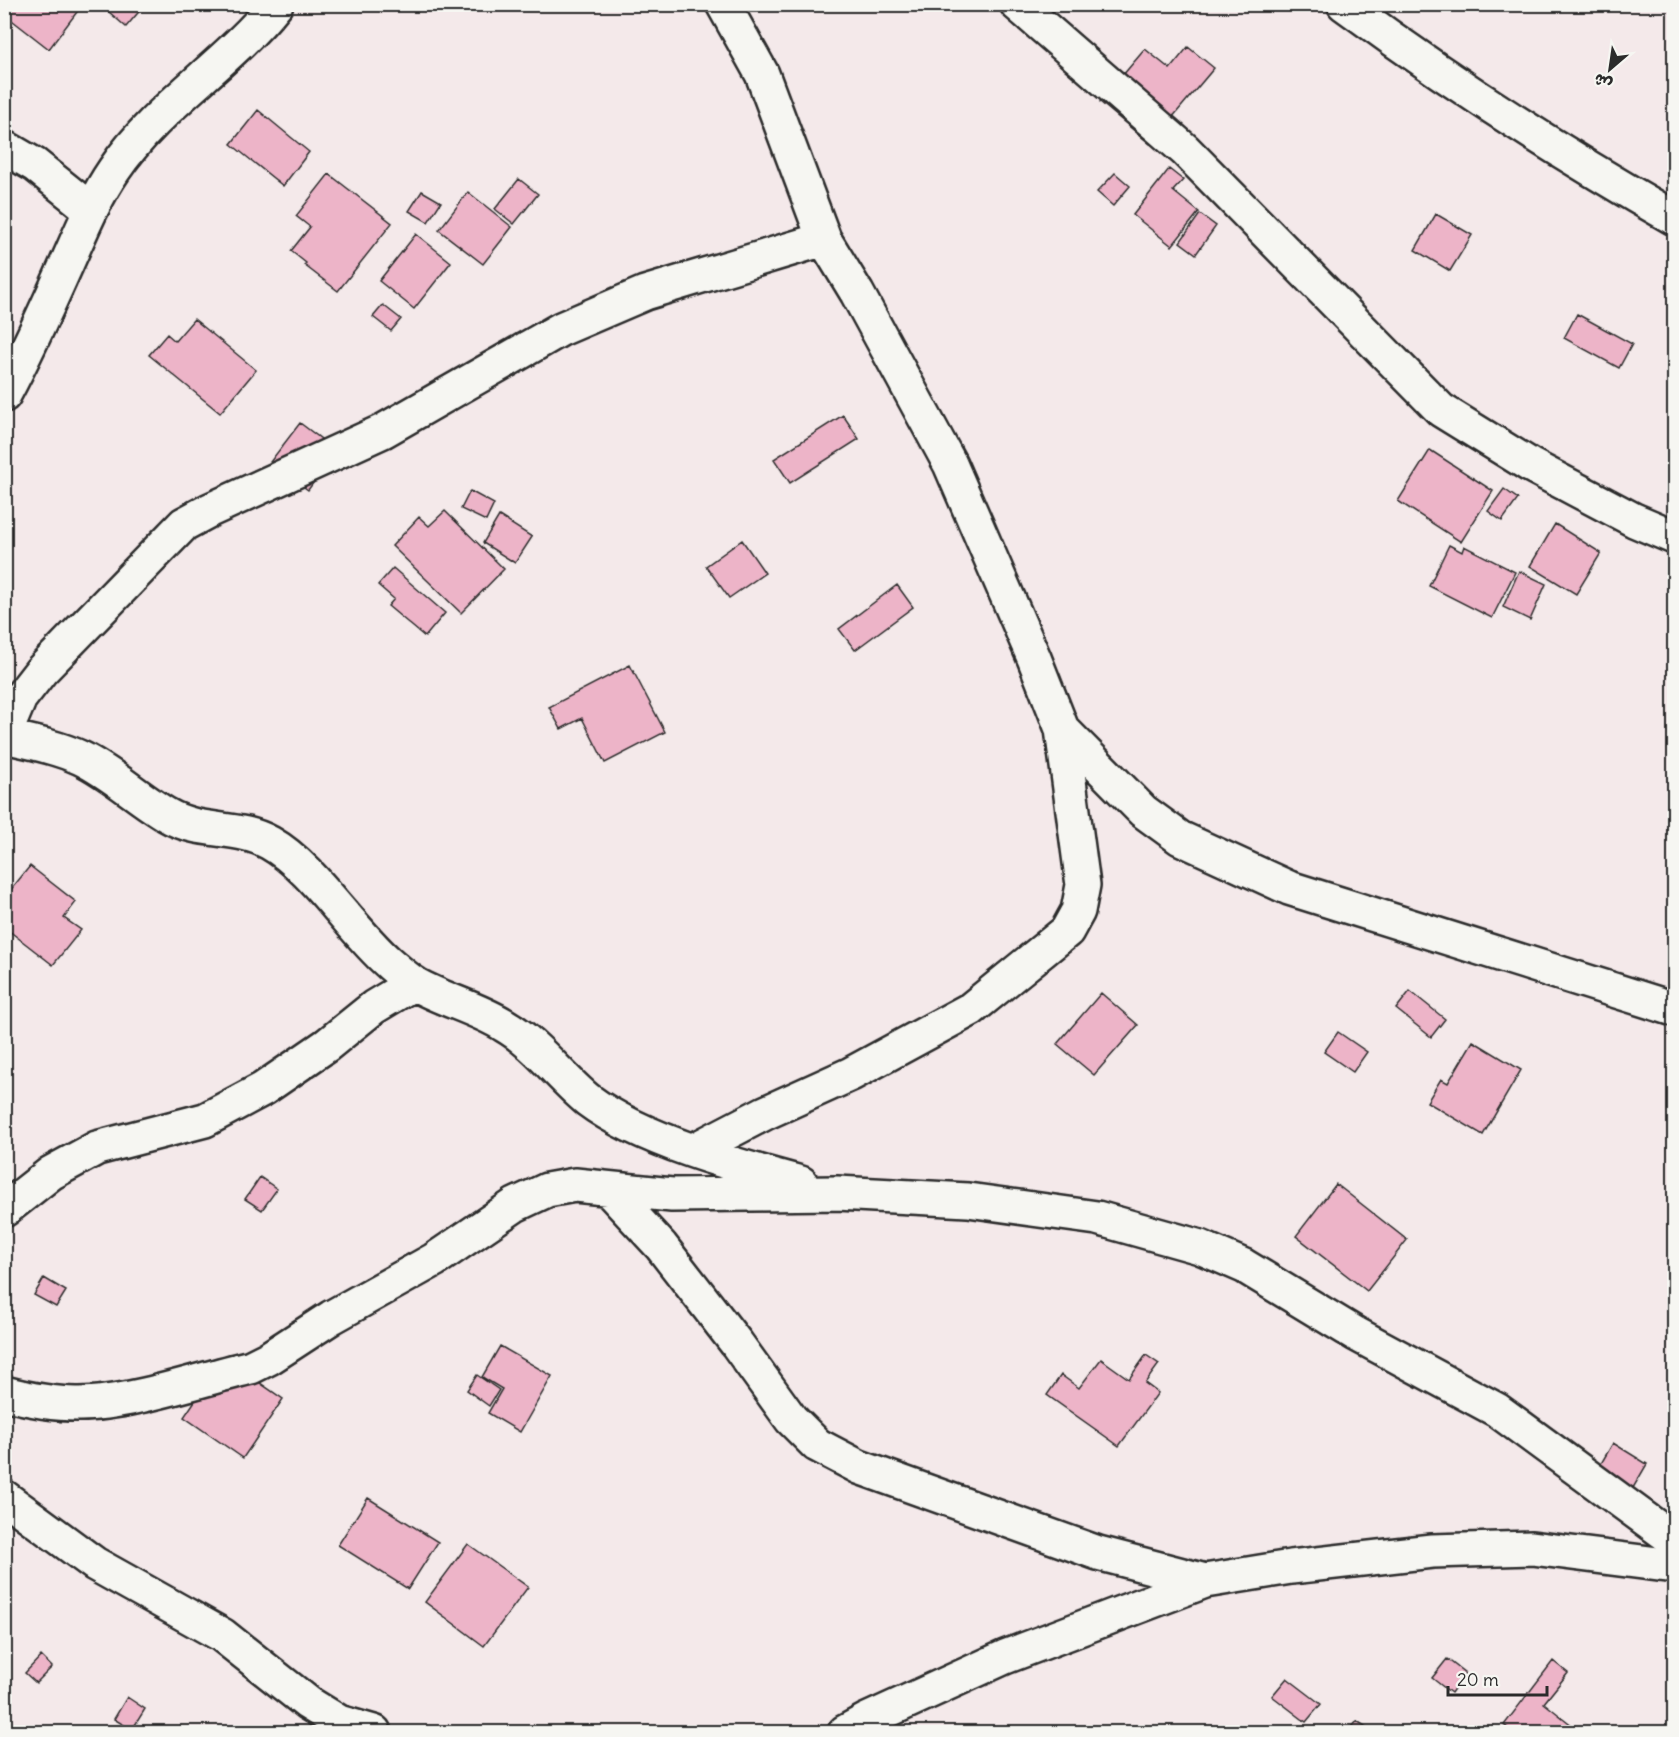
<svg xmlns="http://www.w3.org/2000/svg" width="1679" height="1737" font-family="Delius,'Playpen Sans Arabic',sans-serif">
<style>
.building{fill:#edb4c8;stroke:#2b2b2b;stroke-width:1.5}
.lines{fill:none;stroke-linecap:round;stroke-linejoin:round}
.minor-casing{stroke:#2b2b2b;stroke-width:38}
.minor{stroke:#f6f6f2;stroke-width:33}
</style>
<rect width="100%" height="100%" fill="#f4e9ea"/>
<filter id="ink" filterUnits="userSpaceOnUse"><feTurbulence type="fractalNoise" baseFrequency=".0167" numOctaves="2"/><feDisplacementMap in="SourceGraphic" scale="12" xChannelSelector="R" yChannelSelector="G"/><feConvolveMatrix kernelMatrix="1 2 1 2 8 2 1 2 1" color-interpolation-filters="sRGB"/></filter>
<g filter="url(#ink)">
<!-- building -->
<path class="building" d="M4,4h79l-34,45 -45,-35z
M100,4h37l5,4 -16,19z
M1188,47l26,21 -64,76 -50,-42 45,-53 25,20z
M258,110l51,42 -26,34 -52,-42z
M1169,169l14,11 -10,11 26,21 -27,34 -39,-31z
M1115,173l15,13 -17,20 -16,-14z
M329,174l63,49 -54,68 -34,-26 2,-2 -15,-12 19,-24 -14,-11z
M519,179l19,15 -24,30 -19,-15z
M422,191l19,11 -13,20 -19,-11z
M468,192l44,35 -29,37 -44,-34z
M1200,214l16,12 -20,28 -16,-12z
M1436,214l36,21 -22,36 -35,-21z
M416,234l35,28 -37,47 -35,-28z
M383,305l18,14 -10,12 -18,-14z
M1577,314l55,30 -13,24 -55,-30z
M194,319l62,51 -36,43 -71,-58 18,-21 8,7z
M843,415l16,24 -69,44 -16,-24z
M300,423l37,28 -29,39 -38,-28z
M1430,450l63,41 -32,51 -63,-41z
M1504,489l14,10 -16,22 -14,-10z
M470,491l24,13 -8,17 -25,-12z
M445,511l59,58 -43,44 -69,-67 27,-29 10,9z
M499,516l33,21 -17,26 -32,-20z
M1555,524l46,29 -25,41 -46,-28z
M742,540l23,33 -36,25 -23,-32z
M1449,545l13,7 2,-6 51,26 -23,46 -63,-32z
M393,568l52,45 -20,24 -37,-31 6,-7 -16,-14z
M1519,571l27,13 -16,36 -27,-13z
M897,585l16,22 -58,43 -16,-21z
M630,665l35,67 -60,31 -23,-45 -21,11 -12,-22z
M30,866l46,36 -12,16 17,12 -28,35 -49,-38v-29z
M1410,991l35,28 -14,18 -35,-28z
M1101,993l37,32 -44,50 -37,-31z
M1338,1032l29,20 -14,20 -29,-20z
M1473,1041l48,29 -38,65 -56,-33 14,-23 7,4z
M260,1177l17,12 -15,21 -17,-11z
M1336,1184l71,56 -40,51 -71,-55z
M44,1278l22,13 -10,16 -22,-12z
M500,1346l52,30 -32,56 -32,-19 14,-24 -20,-12z
M1146,1355l13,9 -14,19 13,10 -39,53 -72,-51 14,-20 18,13 22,-29 28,20z
M224,1358l59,41 -40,59 -59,-41z
M477,1375l22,15 -10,16 -22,-16z
M1613,1443l34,21 -14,24 -34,-21z
M368,1498l70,44 -30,47 -70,-44z
M468,1544l60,43 -44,59 -59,-44z
M41,1656l11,11 -16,16 -11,-10z
M1447,1659l18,14 -14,20 -19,-15z
M1553,1661l15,12 -24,30 29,23 -5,6h-55l-9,-7z
M1287,1678l34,26 -15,18 -34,-26z
M127,1697l18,12 -13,21 -18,-11z
M1357,1721l17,11h-26z"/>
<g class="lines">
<!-- minor casing -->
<g class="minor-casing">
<path id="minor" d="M1017,4l168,146 256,260 89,55 104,55 40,17
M1344,4c106,78 216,149 330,214
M4,147l31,18 56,45
M4,395c23,-43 43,-87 63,-132 14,-31 27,-64 47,-93 43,-64 113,-105 162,-166
M1062,729l81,82 37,27 109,50 385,121
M4,736l16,-38 21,-27 143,-147 26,-14 173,-79 178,-102 84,-36 179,-54
M4,736c26,6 53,11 77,22 31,15 57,40 86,57 32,19 72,10 103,28 43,24 81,87 119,120 8,7 17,15 26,21 28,16 62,24 89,41 33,19 55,51 84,75 53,40 149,66 213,83
M694,1150l71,-37 86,-39 120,-65 96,-78 11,-20 5,-26 -21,-156 -28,-71 -84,-194 -93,-171 -33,-54 -62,-165 -39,-70
M608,1189l53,57 76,98 54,75 26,26 42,22 239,86 107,28
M4,1210l47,-37 46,-25 108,-28 58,-31 64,-44 47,-38 40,-24
M4,1393c23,6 49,11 73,11 49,1 124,-25 174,-37l18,-9 63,-41 102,-57 81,-55 32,-15 28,-5 97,10 165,-2 131,7 129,18 103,29 44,19 112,68 141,76 177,130
M4,1497l91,67 127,71 86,68 31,19 35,10
M845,1732l22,-12 138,-63 200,-76 86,-14 141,-16 100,-3 142,18"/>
</g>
<!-- minor -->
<use href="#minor" class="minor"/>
</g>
</g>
<!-- margin -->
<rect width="1679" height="1737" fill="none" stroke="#f6f6f2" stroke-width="24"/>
<rect x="12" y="12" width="1655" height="1713" fill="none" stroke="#2b2b2b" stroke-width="2" filter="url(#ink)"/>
<!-- north arrow -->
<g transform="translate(1610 69) rotate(209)" stroke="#f6f6f2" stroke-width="4.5" paint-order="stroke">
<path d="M0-4.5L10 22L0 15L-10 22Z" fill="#2b2b2b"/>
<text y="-9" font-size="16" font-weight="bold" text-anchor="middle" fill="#2b2b2b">ش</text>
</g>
<!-- scale -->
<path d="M1448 1686v9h99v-9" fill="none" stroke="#2b2b2b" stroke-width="3"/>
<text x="1457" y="1686" font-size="18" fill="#2b2b2b" stroke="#f6f6f2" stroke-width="4.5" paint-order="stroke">20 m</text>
</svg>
